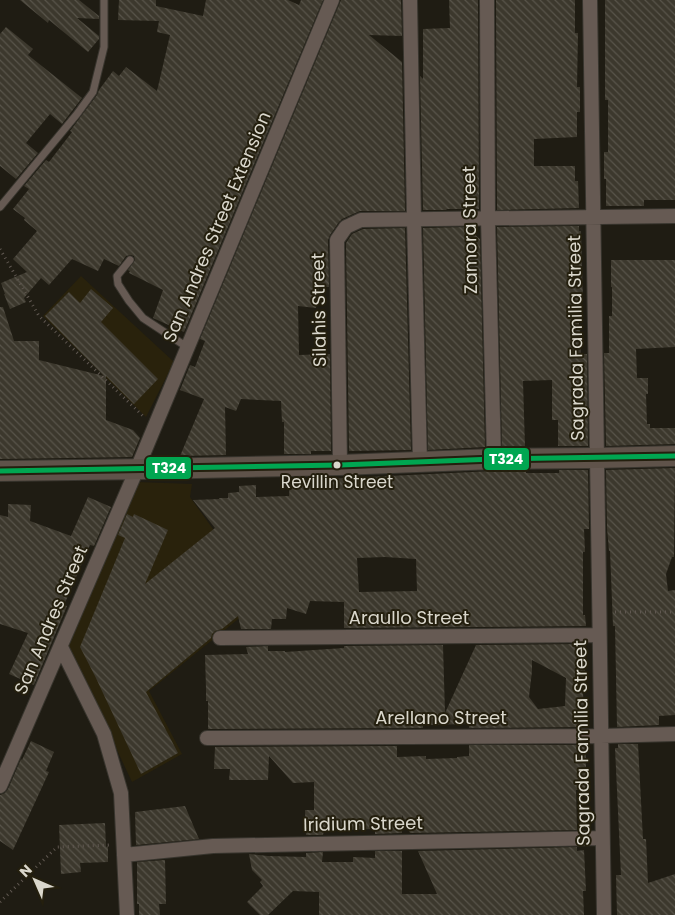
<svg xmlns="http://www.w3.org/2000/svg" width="675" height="915" font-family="Poppins,sans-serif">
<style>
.built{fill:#29220c}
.building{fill:url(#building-back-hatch);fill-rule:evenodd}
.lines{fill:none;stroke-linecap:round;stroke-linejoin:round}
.service-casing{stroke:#38352e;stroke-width:9}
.minor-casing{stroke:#38352e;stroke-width:16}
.secondary-casing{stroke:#38352e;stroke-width:22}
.path{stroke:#605851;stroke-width:3;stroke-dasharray:1 4;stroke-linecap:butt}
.service{stroke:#665a53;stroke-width:7}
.minor{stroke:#665a53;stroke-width:14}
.secondary{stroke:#5f534a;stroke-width:20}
.bus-1-casing{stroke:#241f0e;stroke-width:9}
.bus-1{stroke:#00a651;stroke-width:5}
.bus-dot{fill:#dad7cc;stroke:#241f0e;stroke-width:2}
.labels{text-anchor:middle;stroke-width:4;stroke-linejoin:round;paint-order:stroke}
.bus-label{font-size:17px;fill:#dad7cc;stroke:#241f0e}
.street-label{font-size:18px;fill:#dad7cc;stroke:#241f0e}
.line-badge{stroke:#241f0e;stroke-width:2}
.badge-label{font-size:14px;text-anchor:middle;font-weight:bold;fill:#fff}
</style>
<defs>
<pattern id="building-back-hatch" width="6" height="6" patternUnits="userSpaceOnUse" patternTransform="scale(1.25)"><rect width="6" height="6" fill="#3c382d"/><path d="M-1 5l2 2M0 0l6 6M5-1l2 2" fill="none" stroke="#58544a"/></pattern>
</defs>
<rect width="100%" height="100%" fill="#1f1c13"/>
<!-- built -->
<path class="built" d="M81,276l93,86 -28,55 -103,-101z
M137,482l55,2 -2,13 73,102 -114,92 33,63 -50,28 -65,-138z"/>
<!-- building -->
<path class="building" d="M20,0h59l20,16v3l-22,-1 22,18v3l-11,13 -39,-32 -1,3z
M119,0h37v6l47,10 3,-16h82l11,5 2,-5h22l-139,332 -31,-14 10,-28 -34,-17 1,-2 -2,-1 7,-10 -1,-4 -3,-1 -5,1 -7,10 -15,-7 -6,12 -26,-12 -23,26 -8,-7 -17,20 2,4 -16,7 -6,-15h1l-4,-11 26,-11 -14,-13 24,-28 -13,-11 1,-2 -12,-9 16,-20 -5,-3 22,-26 3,2 23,-30 -2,-1 27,-36 2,-5 14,-19 6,5 7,-9 31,24 13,-56 -13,-3 2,-11 -41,-1z
M341,0h60l1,36 -33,-1 33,27 3,149h-45l-18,8 -3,3 -9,13 -2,5 1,47h-10l-3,21 -18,-2 1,49 31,-1 1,97h-20v3h-27v-32h-2l-1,-21 -40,-2 -5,12 -11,-4 1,48 -46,1 24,-57 -24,-9 10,-25 5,2 10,-26 -5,-2z
M449,0h29l1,209h-33l1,1h-24l-3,-134 3,3v-50l27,-1z
M496,0h79v33h3l-1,54h3v25h-3v25l-43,2v27h41v15h3l1,27 -82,2z
M605,0h70v200h-31v6h-38v-27h-2v-27h4v-52h-3z
M6,27l27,22 -5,6 54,43 -20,26 -12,-10 -24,29 12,10 -22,26 -16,-13v-132z
M579,226v5h2l2,69h-4v28h1l1,26h6l1,92h-30v-26h-6v-40l-29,1 2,66h-23l-5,-220z
M466,227l14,12 5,208 -57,3 -5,-222z
M405,228l6,222 -62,1 -3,-208 6,-9 11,-5z
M611,260h64v87l-39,2 1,29h11v16h-2l1,30h3v4h25v16l-69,2 -2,-93h5v-37h3v-29h-1z
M91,289l22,19 -12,14 57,57 -24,25 -28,-28v44l27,10 7,8 -8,19 -132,2v-152h3l11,34h25v19l65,16 -59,-60 24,-24 11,11z
M675,468l-1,89h-2l-6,17 2,17 7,-1v125l-16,1v9l-42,2 -2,-101h-2l-3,-75h-1l-2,-23 -1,-58z
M559,470h29l1,59h-5l1,23h-2v63h2l1,11 -242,2v-26l-34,-1 -4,13 -19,-6 -1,11h-14l-1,10h-30l-3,-13 -16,13 -7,2 -3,3 -1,4 -65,54 32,61 -37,21 -46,-98 -15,-29 45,-109 -7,-3 9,-21 6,3 1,-3 34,16 -23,54 70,-56 -22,-28 26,-1v-1h9v-5l11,-1v-6l17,-1v12l33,-1 1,-14 35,2v-5l169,-8h32v2h33zM385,557l31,2 1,32 -58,1 -2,-34z
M88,497l23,10 -17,39 -4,-1 -26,60 3,1 -33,79 -25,-11 19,-41 -28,-9v-109l8,2v-13l23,1 -1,16 41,15z
M585,644l1,19h-1v12h-1l-1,18 2,34 -116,1v-4l-46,1v3h-5l-210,1v-28h-2v-12l-1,-34 43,-1 -2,-7 22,-1v5h17v1l59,-4v-2l99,-1 2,68 31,-68zM532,660l34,18 -1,28 -27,3 -9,-12 3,-26z
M31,741l23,11 -8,19 3,1 -36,78 -13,-9v-46l5,-2 3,-4 13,-30 1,1z
M618,744h20l5,95h3l2,44 27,-9v41h-58l-1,-40h5l-6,-127h3z
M469,745h117v45h-10l1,40 -167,3 -8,-18v18l-27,1v-5l-30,1h-21l-1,5h-17l-1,-25h9v-28l-21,1 -24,-27 -1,24h-39l1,-11h-16l1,-22 182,-1v11l29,-1v3l31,-1v-1l12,-1z
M185,806l14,33 -63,6 -1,-33z
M105,823l1,24 2,-1v16l-28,1 1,9 -20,2 -2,-49z
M577,847v4l7,-1 2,41h-3l1,24h-265v-23l-26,-1 -25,24h-8l-13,-13 16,-16 -3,-4 2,-2 -10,-10 -3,-16 19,2 38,1v-4l17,-1 -1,10h31v-5l22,1v-7h27v43h35l-19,-43z
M165,860l1,44h-7l1,11h-21v-11h-2v-42z"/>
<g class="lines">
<!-- service casing -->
<g class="service-casing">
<path id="service" d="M0,207l77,-93 16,-22 11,-45v-47
M130,260l-13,16 1,8 11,17 14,17 44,29"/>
</g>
<!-- minor casing -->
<g class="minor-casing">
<path id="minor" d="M410,0l4,220 6,242
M487,0l1,219 6,240
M590,0l14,915
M340,465l-3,-225 9,-13 15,-7 314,-4
M220,638l379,-3
M61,647l43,87 17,59 6,122
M207,738l394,-2 74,-2
M0,786l137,-317 195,-469
M124,855l89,-9 389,-8"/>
</g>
<!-- secondary casing -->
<g class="secondary-casing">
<path id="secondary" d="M0,471l151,-2 189,-4 154,-6 103,-1 78,-2"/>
</g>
<!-- path -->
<path class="path" d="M0,249l39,67 104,100
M615,612h60
M0,902l57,-55 53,-2"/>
<!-- service -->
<use href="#service" class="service"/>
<!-- minor -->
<use href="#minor" class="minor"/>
<!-- secondary -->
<use href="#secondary" class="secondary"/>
<!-- bus-1 casing -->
<g class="bus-1-casing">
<path id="bus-1" d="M0,471l340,-6 154,-6 181,-3"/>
</g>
<!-- bus-1 -->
<use href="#bus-1" class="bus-1"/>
</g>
<!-- markers -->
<circle class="bus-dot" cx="337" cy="465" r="4.5"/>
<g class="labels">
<!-- bus labels -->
<g class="bus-label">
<text x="337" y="488">Revillin Street</text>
</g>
<!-- street labels -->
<g class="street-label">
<text transform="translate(217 227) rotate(-67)" y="6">San Andres Street Extension</text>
<text transform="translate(470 230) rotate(-91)" y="6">Zamora Street</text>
<text transform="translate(319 310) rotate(-91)" y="6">Silahis Street</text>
<text transform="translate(576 338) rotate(-91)" y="6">Sagrada Familia Street</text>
<text x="409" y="624">Araullo Street</text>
<text transform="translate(51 620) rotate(-67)" y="6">San Andres Street</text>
<text x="441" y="724">Arellano Street</text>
<text transform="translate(582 743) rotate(-91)" y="6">Sagrada Familia Street</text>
<text transform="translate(363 824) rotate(-1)" y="6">Iridium Street</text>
</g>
</g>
<g class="line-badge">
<rect x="483" y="447" width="47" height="24" rx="5" fill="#00a651"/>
<rect x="145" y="456" width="47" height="24" rx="5" fill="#00a651"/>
</g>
<g class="badge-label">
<text x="506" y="464">T324</text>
<text x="169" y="473">T324</text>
</g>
<!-- north arrow -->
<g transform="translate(35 880) rotate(315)" stroke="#241f0e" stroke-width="4" paint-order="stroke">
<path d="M0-4L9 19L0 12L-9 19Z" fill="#dad7cc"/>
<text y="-8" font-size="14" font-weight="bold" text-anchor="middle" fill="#dad7cc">N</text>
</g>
</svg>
